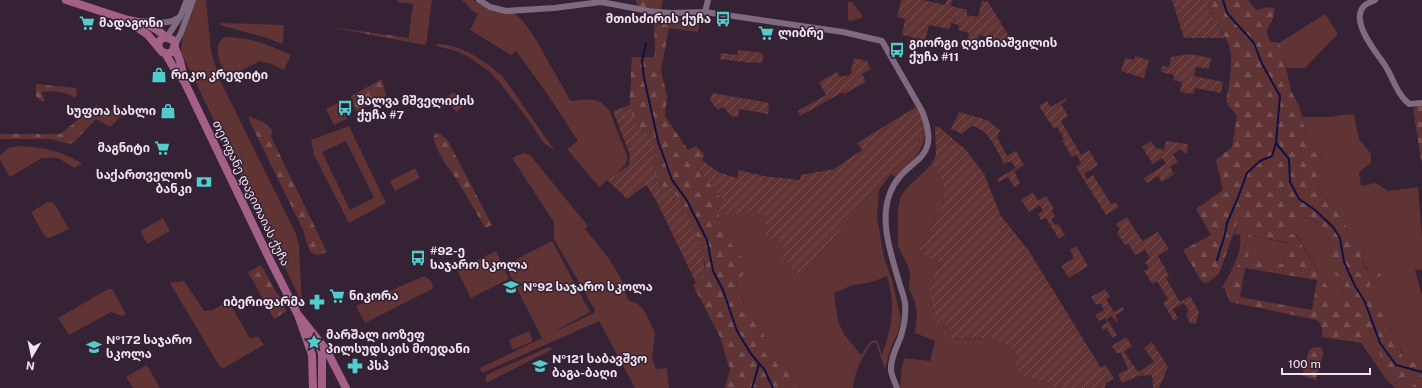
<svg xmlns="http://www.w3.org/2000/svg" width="1422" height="388" font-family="'Public Sans','Noto Sans Georgian',sans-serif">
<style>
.green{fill:#603335;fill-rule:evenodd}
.forest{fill:url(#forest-firs);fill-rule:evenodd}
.cemetery{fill:url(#cemetery-stones)}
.garden{fill:url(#garden-furrows)}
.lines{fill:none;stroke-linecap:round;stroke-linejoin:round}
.stream{stroke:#0f1144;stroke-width:2}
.minor{stroke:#7f6a80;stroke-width:6}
.major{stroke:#a56087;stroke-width:8}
.labels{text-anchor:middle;stroke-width:3;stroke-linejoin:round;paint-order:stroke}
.poi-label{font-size:12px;font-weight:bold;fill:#f1e4f1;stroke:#352235;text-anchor:start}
.street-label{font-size:12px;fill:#f1e4f1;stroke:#352235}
</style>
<defs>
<pattern id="forest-firs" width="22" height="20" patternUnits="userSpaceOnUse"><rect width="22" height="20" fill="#603335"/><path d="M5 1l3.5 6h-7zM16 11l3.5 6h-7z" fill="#775053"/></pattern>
<pattern id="cemetery-stones" width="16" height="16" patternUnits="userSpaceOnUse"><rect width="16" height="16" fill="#603335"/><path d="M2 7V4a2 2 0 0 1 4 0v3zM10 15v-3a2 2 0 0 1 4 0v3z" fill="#775053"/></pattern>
<pattern id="garden-furrows" width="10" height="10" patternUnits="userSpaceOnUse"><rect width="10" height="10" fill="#603335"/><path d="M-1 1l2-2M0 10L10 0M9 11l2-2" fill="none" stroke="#775053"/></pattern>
</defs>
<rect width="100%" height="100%" fill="#352235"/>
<!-- green -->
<path class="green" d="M196,0h10l5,51 8,27 77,156 3,12 3,57 -121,-251 1,-12z
M398,0h34l-6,45 -18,-3 5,-38 -16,-2z
M462,0h11l14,9 7,2 20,2 10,9 11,16 35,62 3,1c16,-2 25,-4 36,9l18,46v3l-1,5 -6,6 -21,17 -32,-38 11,-8 -34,-52 -28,-38 -5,4 -41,-25 8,-16 -4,-2z
M848,2h4l10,13v3l-11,3 -3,-1z
M1325,14l13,20 -33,34h-18l-8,-25z
M222,23l62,2 -1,19 -16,-6 -47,-13z
M226,37c23,0 44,8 65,18l-7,15 -13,-6 -11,-3 -33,17c-5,-12 -18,-33 -1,-41z
M437,44c25,0 49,18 66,33l52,74 -12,-9 -14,-21 -28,-37 -11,-12 -23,-16 -11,-5 -20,-5z
M454,92l10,14 -8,6 -11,-14z
M339,102l8,17 -13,6 -8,-16z
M1350,114l4,1 5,24 12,15v9l-12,9 2,14 15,-3 12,8 30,-4 4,50v33h-7l7,26v69l-17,-5c-3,-5 -3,-9 -5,-15 -2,-9 -11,-18 -17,-24 -1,-15 -4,-19 -13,-31v-6l7,-5c-10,-13 -15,-10 -14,-29l-13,-14 -8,-19 -15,-17 -7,-9 -3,-12 4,-24 -8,-15 -7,-6 -4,-17h27z
M349,126l37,77 -37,20 -35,-68 -3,-15zM346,141l28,57 -24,12 -28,-58z
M925,130c0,23 -14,32 -30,47l-4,-3 -12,16 -2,26 7,42 8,22 9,40 -4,15 -6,12 -6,22 -9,-26h-4c-9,13 -18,29 -19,45h-57l-7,-19 -14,-11 -8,-12 -5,-19 -13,-15 -11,-19 -2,-10 10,-12 -1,-11 -10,-10 -13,-24 -3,-11 45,-4 1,30 12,-3 6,9 -4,6 23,22 91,-107 16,-14 7,-8 4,-13zM887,276c9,29 5,50 -5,79l-5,-15 -6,1 -10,14 -17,-21 -6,-13 -4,-28 19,-8 19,-3z
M20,146c27,2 37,4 62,17l-7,5 -17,-10h-16l-32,19 -10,-17v-5l9,-7z
M523,153l7,2 58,71 -3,3 22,27 14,22 7,22 10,4 6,6 6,12 5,11 -3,25 4,11 11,-1 2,20h-34l-36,-67 -117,52 -2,-5 62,-30 -37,-73 47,-24 38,71 -40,22 40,-19 4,-2 1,-3 -41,-71v-17l-42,-64z
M931,165l11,14 2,23 -26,51 24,11 -9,12 -3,26 3,9 17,15 2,13 35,-1 12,4 15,9 15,27 19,5 6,5h-154l2,-22 2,-8 26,3 5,-20 -20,-8 2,-20 -2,-11 -6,-13 1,-16 -2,-7 -10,-20v-35l2,-13 6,-9z
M415,168l5,10 -25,13 -5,-10z
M48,202l6,1 15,26 -20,9 -4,-1 -14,-25z
M1301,217l11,2 12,10 7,13 -2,26 16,16 -2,10 -8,6 -38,-65 -17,-3 13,-7z
M163,218l7,13 -23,13 -7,-13z
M1240,218l5,1 7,8 -21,56 -11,7c9,-13 23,-38 20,-55l-6,-1z
M1252,236l35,7 -4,21 -35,-7z
M496,251l13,28 -38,19 -14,-28z
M424,276l6,4 3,6 -1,3 -67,34 -9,-17z
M184,281l20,30 9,-1 15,-9 22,37 8,-1 6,8 -40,23 -4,-1 -50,-84z
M108,289h4l14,25 -4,2 -11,-4 -42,23 -11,-17z
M529,331l4,10 -20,9 -4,-10z
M1370,337l9,14 5,20 9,13c7,-4 14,-8 21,-5l-1,9h-18l-9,-9 -25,-36z
M549,347l4,2 -67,34v-8z
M147,365l13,23h-27l-7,-11z"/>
<!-- forest -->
<path class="forest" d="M636,0h27l-2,9 -24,-3z
M1210,0h38l8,10 13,-3 6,1c-1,3 -1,7 -2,10 -4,11 -10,10 -3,23l9,2 4,10 8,38 8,15 7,28 14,13 1,8 -4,24 3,12 7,9 15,17 8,19 13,14c-1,12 0,24 15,21l3,4 -4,4 -7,5v6l5,2 8,18v11l14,16 3,7 1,9 4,7 17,5v23h-9l1,-8c-7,-4 -14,0 -21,4l-9,-13 -5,-20 -9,-14 -9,6 -39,-6c1,-7 0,-12 -5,-17l-87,-18 -6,-15 7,-4 21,-56 -7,-8 -5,-1 -3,6 -18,50 -12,9 -5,-1 -19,-32 28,-15 -15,-26 27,-19 -7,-30 16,-13 5,-31 -11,-14c3,-17 8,-40 3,-57 -5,-14 -22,-29 -19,-45zM1301,217l12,2 11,10 7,13 -2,26 16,16 -2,10 -8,5 -39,-64 -15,-3 12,-7zM1252,236l35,6 -4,22 -35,-7zM1245,268l72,12 -5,30 -72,-13z
M654,15l46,5 -2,12 -29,-4 -8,42 6,26 -2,20 23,34 8,-4 9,9 -8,13 25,31 -4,8 1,9 3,10 13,24 10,10 1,11 -10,12 2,10 11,19 13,15 5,19 8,12 14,11 7,19h-71l5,-18 -10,-33 -27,-52 12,-8v-14l-15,-43 -27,-29 -10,-21 3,-13 -3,-26 -5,3c-21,-10 -19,-32 -17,-52 0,-9 0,-17 1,-25h23z
M315,24l10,2 83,12v4z
M382,79l4,17 -30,15 -5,-15z
M36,84l40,4 1,7 -2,3c-9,-7 -23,-7 -34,-6l4,8 -3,2 -6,-5z
M97,105l9,9 12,-9 7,7 -15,15 -14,-8 -23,24 -5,1 -17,-5h-51v-5h60z
M249,116l14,6 9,8 -1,7 56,115c-19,9 -19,-6 -23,-20l-55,-112z
M436,133l5,1 7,7 44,84 -7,3c-8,-14 -16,-29 -25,-43 -7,-13 -27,-35 -26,-49z
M261,265l26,46 -13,8 -26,-47z
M1321,347l2,5v3l-7,25 -14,-4 7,-26 3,-2z"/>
<!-- cemetery -->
<path class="cemetery" d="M1422,105v60l-9,-56 4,-3z"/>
<!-- garden -->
<path class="garden" d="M901,0h22l22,5 2,-5h5l-1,6 16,4v5l11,2 4,-16 6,1 22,36 -2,8 -15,-3 -1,5 -7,-1 2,-10 -8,-2 -4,16 -10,-2 4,-16 -11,-3 1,-5 -8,-2 -1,6 -21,-4 -4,15 -23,-5 3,-16 -8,-2z
M1172,0h38c-3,13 9,26 15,38h-41z
M738,50l25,3 -1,10 -9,-1 -1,1 -32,-4 1,-6 16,2z
M1190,54l21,4 -2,11 -13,-2 -2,9 29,6 -2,11 -26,-5 -1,6 -14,-2 2,-10 -9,-2 1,-5 -13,-3 1,-6 7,1 2,-10z
M1135,56l14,4 -5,18 -23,-7 4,-13 9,2z
M854,58l13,3 4,8 -9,5 4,8 -22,12 -1,-2 -43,24 -2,-5 28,-16 -7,-13 18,-10 3,5 10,-2z
M712,93l57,10 -1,11 -29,-5 -1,8 -7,-1 -8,-9 -5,3 -8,-9z
M1066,98l1,2 -6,4 7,12 -7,5 20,34 8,-5 9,15 -14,9 3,5 6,-4 18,29 4,-2 4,5 -13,8 -30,-48 5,-4 -5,-9 -4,3 -10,-17 2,-2 -7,-11 -3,2 -15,-23 8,-5 4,6z
M630,105c3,13 5,23 18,29l5,-3 3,26 -3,13 10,21 7,-6c18,27 35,59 35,92l-9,6 -40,-83 -10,-15 -19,14 -20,-19 22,-15 1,-10 -17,-44z
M916,107l4,6 5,17c-8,5 -5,8 -9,16 -4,9 -15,16 -23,22l-91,107 -5,-1 -18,-21 4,-6 -6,-9 -12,3 -1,-29 -45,3 -1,-8 4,-8 -25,-31 5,-8 16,12 19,6 2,-8 24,6 37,4 1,-5 33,-6 28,-19 -5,-7z
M959,112l28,8 13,10 -3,7 10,19 9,-5 8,14 -10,6 6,12 -6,4 -6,-10 -9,5 -2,-3 19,-11 -5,-7 -7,3c-8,-15 -14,-33 -32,-38l-10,8 -11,-5z
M935,126l4,1 27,23 18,24 17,42 28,35 72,117 5,-3 8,14 -8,4 -1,5h-51l-6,-5 -19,-5 -14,-9 2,-12 -3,-6 -15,-9 -12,-4 -36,1 -1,-13 -12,-1c-5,-16 -13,-32 -5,-48 2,-5 6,-9 9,-13l-24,-11 26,-51 -2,-23 -11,-14 5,-10z
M1151,141l5,7 8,2 2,-9 22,3 -1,9 -2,1 -4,-5 -8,5 5,8 -8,5 4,7 -12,8 -4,-6 -11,7 -3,-5 22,-14 -4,-6 -9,6 -11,-17z
M1033,192l5,9 8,-5 8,13 -3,1 4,6 -4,3 4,6 3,-1 7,11 -6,4 -13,-21 -5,2 -3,-6 5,-3 -3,-6 -11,7 -8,-12z
M1127,217l15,24 16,-9 11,17 -11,7 11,20 -3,2 14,24 10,-6 9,16 -3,12 -6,-1 -4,-8 3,-4 -5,-8 -11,6 5,9 -4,3 -11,-18 5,-4 -11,-18 -5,3 -8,-13 5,-3 -4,-6 5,-4 -5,-8 -10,5 -7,-12 -3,2 -8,-12 3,-4 -4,-5z
M1076,246l12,20 -19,12 -8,-12 13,-8 -4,-8z
M1105,289l5,8 -4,2 8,13 9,-5 1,3 -9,5 3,6 -2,1 -4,-6 -5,3 10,16 -5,3 -5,-10 -4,2 -1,-4 6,-4 -3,-4 -6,3 -4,-6 9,-5 -4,-7 -4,2 -5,-8z
M1126,337l6,9 -8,6 14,20 16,-10 -10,-14 8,-6 16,25 -9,21h-6l-1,-13 -14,1 -16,7 -4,-9 10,-5 -7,-16h-5l-4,-7z"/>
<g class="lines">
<!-- stream -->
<path class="stream" d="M1223,0l4,13 27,30 8,21 18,32 -4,47 13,16 1,23 9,17 16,11 18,17 7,11 4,24 11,24 10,16 15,41 16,22 26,7
M646,43l-4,18 2,17 14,63 14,39 14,19 21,41 6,31 10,19 14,41 14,23 13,15 9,19
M1217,260l8,-26 2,-11 10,-23 10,-27 13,-12 12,-5 4,-13
M752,388l7,-24"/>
<!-- minor -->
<path class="minor" d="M479,0l11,7 16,4 48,-3 47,-6 48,9 22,2 34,-1 138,20 39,9 40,70c22,54 -18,45 -32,82 -11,28 1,61 9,89 2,7 5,14 6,21 1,10 -1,23 -4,33 -4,11 -11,23 -10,35 1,5 4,12 6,17
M1375,0c-4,2 -8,3 -11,6 -15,16 14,48 22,61 8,13 11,27 23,37l13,-1
M705,12l3,-12
M141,21c16,0 25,5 39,-4
M167,37l13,-20 7,-17
M175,45l6,-12 12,-33"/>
<!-- major -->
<path class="major" d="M66,0l62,20c13,2 28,6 37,17
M128,21l20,14 14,17 5,2 5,-2 3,-7 -2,-5 -8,-3 -6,4 -1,6
M175,48l5,13 5,22 83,173 30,59 14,40 1,33
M165,53l13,22 6,6
M299,316l28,35 19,37
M319,344l3,10v34"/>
</g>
<!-- icons -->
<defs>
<g id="bus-bare" transform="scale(1.2)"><path d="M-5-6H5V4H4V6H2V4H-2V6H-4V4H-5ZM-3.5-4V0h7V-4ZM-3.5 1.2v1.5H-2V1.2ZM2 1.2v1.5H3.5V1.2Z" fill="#52cdce" stroke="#352235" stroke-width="2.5" paint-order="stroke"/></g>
<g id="supermarket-bare" transform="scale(1.2)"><path d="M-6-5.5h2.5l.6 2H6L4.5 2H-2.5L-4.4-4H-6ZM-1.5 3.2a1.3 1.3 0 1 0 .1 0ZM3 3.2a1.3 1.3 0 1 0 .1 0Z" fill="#52cdce" stroke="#352235" stroke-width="2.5" paint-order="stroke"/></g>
<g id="shop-bare" transform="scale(1.2)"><path d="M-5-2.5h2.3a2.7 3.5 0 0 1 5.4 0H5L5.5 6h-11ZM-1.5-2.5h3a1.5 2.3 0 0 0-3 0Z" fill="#52cdce" stroke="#352235" stroke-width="2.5" paint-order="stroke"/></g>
<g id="bank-bare" transform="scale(1.2)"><path d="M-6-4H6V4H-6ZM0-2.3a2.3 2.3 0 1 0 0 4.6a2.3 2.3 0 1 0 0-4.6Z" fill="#52cdce" stroke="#352235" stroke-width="2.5" paint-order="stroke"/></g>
<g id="school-bare" transform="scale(1.2)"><path d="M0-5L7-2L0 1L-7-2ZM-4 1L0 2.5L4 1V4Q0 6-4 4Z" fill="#52cdce" stroke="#352235" stroke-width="2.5" paint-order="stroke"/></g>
<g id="pharmacy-bare" transform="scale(1.2)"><path d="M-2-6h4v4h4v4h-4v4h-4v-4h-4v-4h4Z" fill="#52cdce" stroke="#352235" stroke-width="2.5" paint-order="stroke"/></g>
<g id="sight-bare" transform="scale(1.2)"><path d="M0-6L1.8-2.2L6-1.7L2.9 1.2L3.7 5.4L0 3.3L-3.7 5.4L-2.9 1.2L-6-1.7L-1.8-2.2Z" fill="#52cdce" stroke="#352235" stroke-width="2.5" paint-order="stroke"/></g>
</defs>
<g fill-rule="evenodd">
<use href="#bus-bare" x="723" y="19"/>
<use href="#supermarket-bare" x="87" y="23"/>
<use href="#supermarket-bare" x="766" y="33"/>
<use href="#bus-bare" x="897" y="50"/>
<use href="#shop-bare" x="159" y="75"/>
<use href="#bus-bare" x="345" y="108"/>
<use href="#shop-bare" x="168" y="111"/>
<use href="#supermarket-bare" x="162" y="148"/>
<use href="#bank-bare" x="204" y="182"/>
<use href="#bus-bare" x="418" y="258"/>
<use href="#school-bare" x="511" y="287"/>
<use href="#supermarket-bare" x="337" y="296"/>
<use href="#pharmacy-bare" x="317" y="302"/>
<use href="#sight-bare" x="314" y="342"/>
<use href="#school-bare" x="94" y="347"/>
<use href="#pharmacy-bare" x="355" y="366"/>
<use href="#school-bare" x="540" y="366"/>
</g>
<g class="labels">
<!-- poi labels -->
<g class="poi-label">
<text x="711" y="23" text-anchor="end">მთისძირის ქუჩა</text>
<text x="99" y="27">მადაგონი</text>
<text x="778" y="37">ლიბრე</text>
<text x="909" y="47">გიორგი ღვინიაშვილის<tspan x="909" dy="14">ქუჩა #11</tspan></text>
<text x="171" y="79">რიკო კრედიტი</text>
<text x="357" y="105">შალვა მშველიძის<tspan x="357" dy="14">ქუჩა #7</tspan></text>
<text x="156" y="115" text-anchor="end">სუფთა სახლი</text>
<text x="150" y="152" text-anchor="end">მაგნიტი</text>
<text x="192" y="179" text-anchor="end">საქართველოს<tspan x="192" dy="14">ბანკი</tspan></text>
<text x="430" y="255">#92-ე<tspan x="430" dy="14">საჯარო სკოლა</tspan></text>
<text x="523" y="291">№92 საჯარო სკოლა</text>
<text x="349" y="300">ნიკორა</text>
<text x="305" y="306" text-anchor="end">იბერიფარმა</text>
<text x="326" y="339">მარშალ იოზეფ<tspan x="326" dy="14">პილსუდსკის მოედანი</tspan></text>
<text x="106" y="344">№172 საჯარო<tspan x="106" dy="14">სკოლა</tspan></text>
<text x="552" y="363">№121 საბავშვო<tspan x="552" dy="14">ბაგა-ბაღი</tspan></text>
<text x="367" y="370">პსპ</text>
</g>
<!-- street labels -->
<g class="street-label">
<text transform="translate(251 193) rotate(64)" y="4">თეოფანე დავითაიას ქუჩა</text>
</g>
</g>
<!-- north arrow -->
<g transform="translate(32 356) rotate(189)" stroke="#352235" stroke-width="3" paint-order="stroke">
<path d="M0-3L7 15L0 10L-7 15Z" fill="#f1e4f1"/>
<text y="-6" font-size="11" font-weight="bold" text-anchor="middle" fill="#f1e4f1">N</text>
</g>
<!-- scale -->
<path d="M1282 368v6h88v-6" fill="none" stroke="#f1e4f1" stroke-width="2"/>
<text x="1288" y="368" font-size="12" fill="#f1e4f1" stroke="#352235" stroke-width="3" paint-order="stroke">100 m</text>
</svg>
